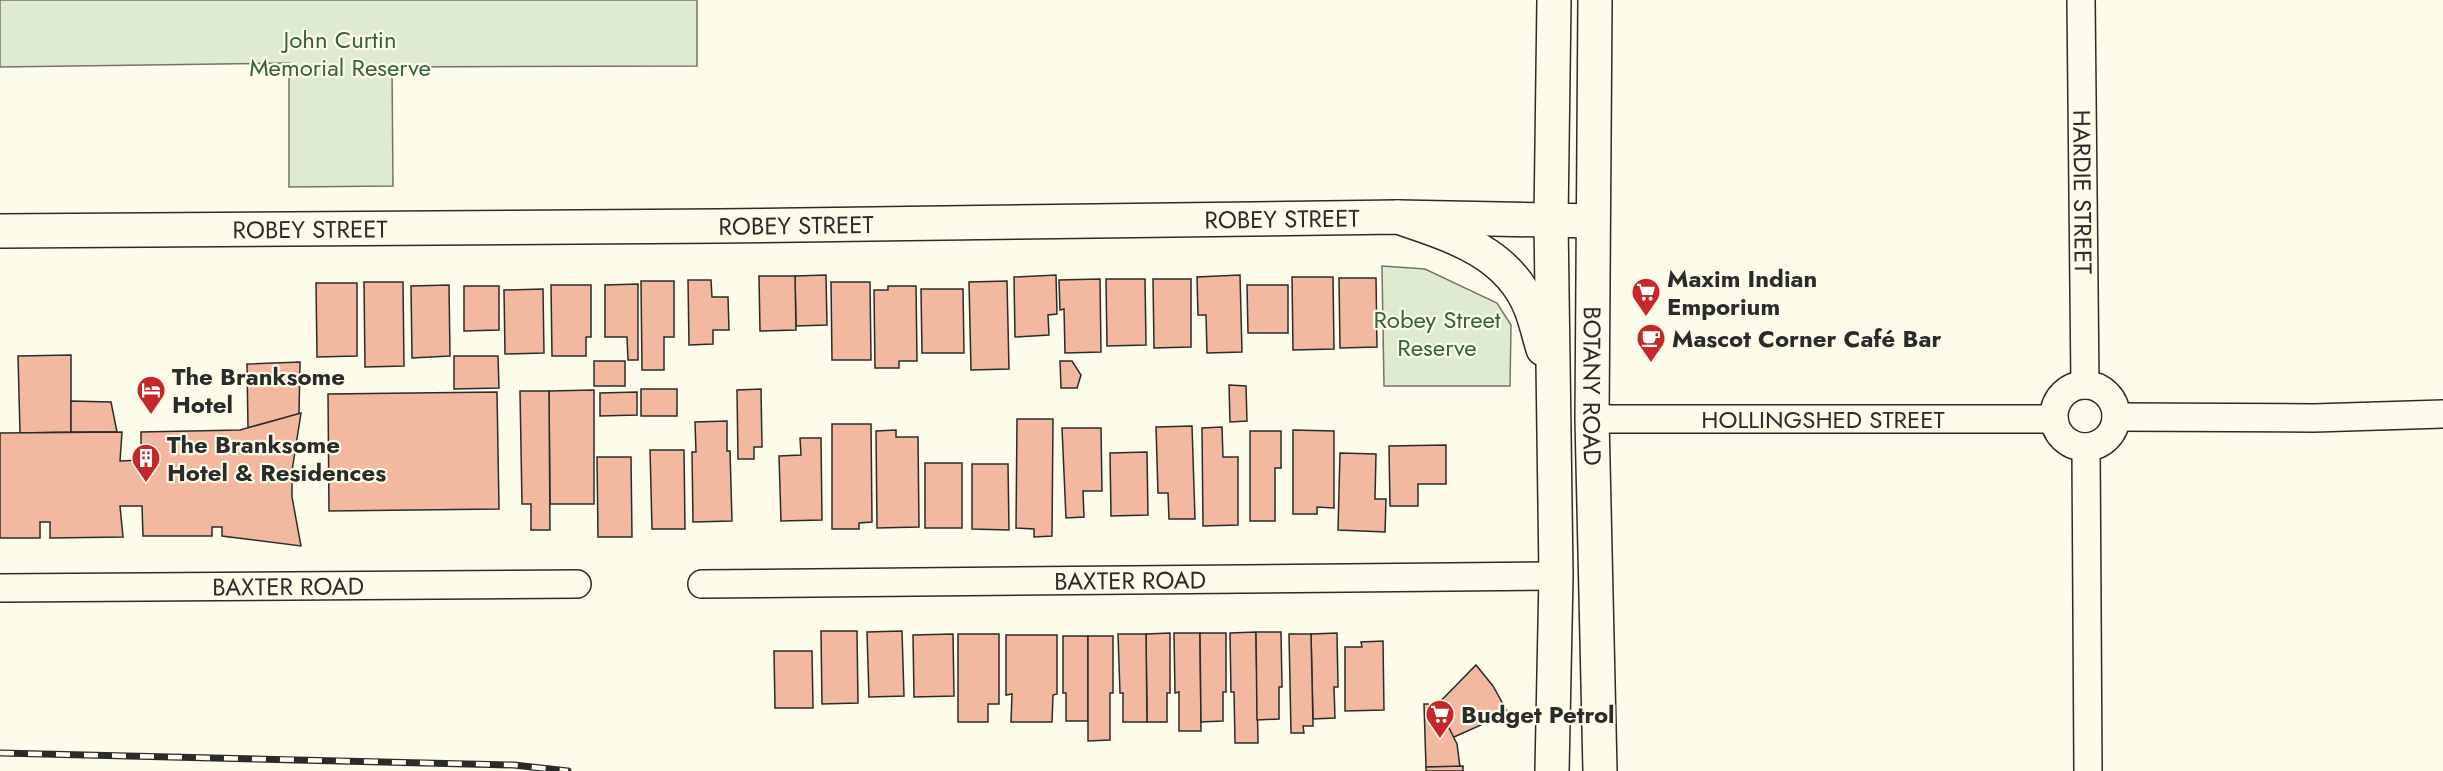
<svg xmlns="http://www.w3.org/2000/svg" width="2443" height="771" font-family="Jost,sans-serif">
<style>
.green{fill:#deebd1;stroke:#74746e;stroke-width:1.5}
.building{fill:#f2b8a0;stroke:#2b2b2b;stroke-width:1.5}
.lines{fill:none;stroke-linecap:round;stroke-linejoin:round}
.street-casing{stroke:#2b2b2b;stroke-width:30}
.secondary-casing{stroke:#2b2b2b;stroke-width:36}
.primary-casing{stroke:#2b2b2b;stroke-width:36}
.street{stroke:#fdfbea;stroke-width:27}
.secondary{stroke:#fdfbea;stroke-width:33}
.primary{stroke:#fdfbea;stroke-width:33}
.rail-casing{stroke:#2b2b2b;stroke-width:7}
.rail{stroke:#fdfbea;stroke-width:4.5;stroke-dasharray:14;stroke-linecap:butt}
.labels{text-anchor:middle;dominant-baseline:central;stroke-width:4.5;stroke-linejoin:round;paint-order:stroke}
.park-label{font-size:24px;fill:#34623c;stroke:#fdfbea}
.street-label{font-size:24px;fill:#2b2b2b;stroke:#fdfbea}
.poi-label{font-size:24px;font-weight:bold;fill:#2b2b2b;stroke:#fdfbea;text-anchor:start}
</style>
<rect width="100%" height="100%" fill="#fdfbea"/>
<g class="green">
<polygon points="0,0 697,0 697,66 392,67 393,186 289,187 289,63 0,67"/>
<polygon points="1382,266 1425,269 1497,303 1511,325 1510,386 1384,386"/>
</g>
<g class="building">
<polygon points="826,275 827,325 796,326 795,276"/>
<polygon points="1056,275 1057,314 1048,315 1049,335 1015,337 1014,277"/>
<polygon points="1240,275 1242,352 1207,353 1206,315 1198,315 1197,277"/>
<polygon points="759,276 795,276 796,330 760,331"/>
<polygon points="1292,277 1333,277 1334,349 1293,350"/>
<polygon points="1339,278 1376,278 1377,347 1340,348"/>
<polygon points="1100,279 1101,352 1065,353 1064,309 1060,310 1059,280"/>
<polygon points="1106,279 1145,279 1146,345 1107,346"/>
<polygon points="1153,279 1191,279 1191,347 1154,348"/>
<polygon points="688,280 711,280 712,297 728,297 729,330 713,330 713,344 689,345"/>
<polygon points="641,281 674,281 674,337 664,337 664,370 642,370"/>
<polygon points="1007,281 1009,369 971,370 969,282"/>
<polygon points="364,282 403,282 404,366 365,367"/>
<polygon points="831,282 870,282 871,360 832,360"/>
<polygon points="316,283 357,283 357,356 317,357"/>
<polygon points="638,284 638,360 628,360 627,337 605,337 605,285"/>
<polygon points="449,285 450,356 412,358 411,286"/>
<polygon points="551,285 591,285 591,337 586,337 586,356 552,356"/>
<polygon points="1247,285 1288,285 1288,333 1248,333"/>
<polygon points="464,286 499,286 499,330 464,331"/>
<polygon points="888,286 916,286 917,361 899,361 899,368 875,368 874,290 888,290"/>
<polygon points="543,289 544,353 505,354 504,290"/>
<polygon points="921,289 963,289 964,353 922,353"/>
<polygon points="71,355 71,432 20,433 18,356"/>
<polygon points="454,356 498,356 499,388 454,389"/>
<rect x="594" y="361" width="31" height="25"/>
<polygon points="1060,361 1072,361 1081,375 1077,388 1061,388"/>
<polygon points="300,362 299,414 248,428 247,364"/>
<polygon points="1229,385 1246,386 1247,421 1230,422"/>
<rect x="641" y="389" width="36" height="27"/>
<polygon points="761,389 762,447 754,447 754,459 738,459 737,390"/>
<polygon points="594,390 594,504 550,504 549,391"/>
<polygon points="520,391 549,391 550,530 531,530 531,504 522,504"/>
<polygon points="497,392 499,509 329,511 328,394"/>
<polygon points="637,392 637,415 600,416 600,393"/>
<polygon points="71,401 111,402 117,432 71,432"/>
<polygon points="301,413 292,471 292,497 301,546 222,536 222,527 212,527 212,536 143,536 142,506 120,506 123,537 50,538 50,522 40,522 40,538 0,538 0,433 122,432 120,461 141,460 141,432 240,430"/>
<polygon points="1017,419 1053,419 1052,536 1034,537 1034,529 1016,528"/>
<polygon points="727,421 727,451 730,451 732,521 693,522 692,452 696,452 695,422"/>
<polygon points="832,424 871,424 872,522 859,523 859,529 832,529"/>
<polygon points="1192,426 1195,519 1169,519 1168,493 1158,493 1156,427"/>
<polygon points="1222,427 1223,457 1238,457 1238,525 1203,526 1202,428"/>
<polygon points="1062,428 1101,428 1102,491 1083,491 1084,517 1066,518"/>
<polygon points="896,430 896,437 918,437 919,527 877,528 876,431"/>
<polygon points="1293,430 1334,431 1334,508 1317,507 1317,514 1293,514"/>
<polygon points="1250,431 1281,431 1281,468 1275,468 1275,521 1250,521"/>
<polygon points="800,438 821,438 822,520 781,521 779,456 801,455"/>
<polygon points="1446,445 1446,484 1418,484 1418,506 1390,506 1389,446"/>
<polygon points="650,450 684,450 685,529 652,529"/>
<polygon points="1147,452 1148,515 1111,516 1110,453"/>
<polygon points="1340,453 1376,454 1375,499 1386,499 1385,532 1338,530"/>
<polygon points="597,457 631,457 632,537 598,537"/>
<rect x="925" y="463" width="37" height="65"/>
<polygon points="972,464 1008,464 1009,530 972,529"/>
<polygon points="821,631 857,631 858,703 822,704"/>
<polygon points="902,631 904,696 869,697 867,632"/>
<polygon points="1256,632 1258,743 1235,743 1234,692 1231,692 1230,633"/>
<polygon points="1256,632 1281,632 1282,687 1279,687 1279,719 1257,720"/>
<polygon points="1170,633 1170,693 1167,693 1167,722 1147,722 1146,634"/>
<polygon points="1174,633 1200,633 1201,731 1179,731 1179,692 1175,693"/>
<polygon points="1200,633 1226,633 1226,692 1223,692 1223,721 1201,722"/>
<polygon points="1337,633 1338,687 1334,687 1335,718 1313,719 1311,634"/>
<polygon points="953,634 954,696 914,697 913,635"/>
<polygon points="958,634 999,634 999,704 988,704 988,722 958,722"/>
<polygon points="1118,634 1146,634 1147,722 1123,722 1123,693 1120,693"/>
<polygon points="1289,634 1311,634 1313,726 1303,726 1304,733 1291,733"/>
<polygon points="1006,635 1057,635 1057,694 1053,695 1052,722 1011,722 1012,694 1006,695"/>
<polygon points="1063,636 1088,636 1088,721 1066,721 1066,693 1063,693"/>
<polygon points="1088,636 1113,636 1113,693 1110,693 1110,740 1088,741"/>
<polygon points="1383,641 1384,710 1345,711 1345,647 1362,647 1361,642"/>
<polygon points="774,651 812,651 813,708 775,708"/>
<polygon points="1476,665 1493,686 1508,713 1445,741 1427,715"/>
<polygon points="1424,704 1428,704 1436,710 1445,720 1457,744 1460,767 1426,767"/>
<polygon points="1463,766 1463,771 1426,771 1426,767"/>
</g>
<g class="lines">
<g class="street-casing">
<g id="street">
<path id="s1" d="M2081 0 2085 385"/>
<circle cx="2085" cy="416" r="31"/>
<polyline points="2116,417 2314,418 2443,414"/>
<path id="s2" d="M1592 419H2054"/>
<polyline points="2086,447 2088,771"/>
<path id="s3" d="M702 584 1556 576"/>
<path id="s4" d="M0 588 577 584"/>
</g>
</g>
<g class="secondary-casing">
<g id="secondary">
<path id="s5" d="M0 231 719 226 1398 217 1593 221"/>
</g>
</g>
<g class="primary-casing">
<g id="primary">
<path id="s6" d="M1595 0 1592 419 1600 771"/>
<path d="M1398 217C1451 235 1509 252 1531 309 1536 322 1539 336 1543 349"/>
<polyline points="1552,771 1556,576 1551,220 1554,0"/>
</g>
</g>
<use href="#street" class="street"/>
<use href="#secondary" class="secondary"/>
<use href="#primary" class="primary"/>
<g class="rail-casing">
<polyline id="rail" points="0,753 514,765 568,771"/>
</g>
<use href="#rail" class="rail"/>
</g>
<defs>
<g id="supermarket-pin" transform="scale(1.5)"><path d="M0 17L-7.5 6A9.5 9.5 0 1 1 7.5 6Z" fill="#c62828" stroke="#fdfbea"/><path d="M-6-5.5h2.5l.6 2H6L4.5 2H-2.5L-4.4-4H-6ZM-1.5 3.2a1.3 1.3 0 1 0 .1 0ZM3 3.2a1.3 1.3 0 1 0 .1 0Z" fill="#fff"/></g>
<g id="cafe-pin" transform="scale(1.5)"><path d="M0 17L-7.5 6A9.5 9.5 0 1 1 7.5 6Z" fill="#c62828" stroke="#fdfbea"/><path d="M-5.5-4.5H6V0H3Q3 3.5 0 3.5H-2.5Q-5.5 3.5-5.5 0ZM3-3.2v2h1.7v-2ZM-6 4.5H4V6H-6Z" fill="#fff"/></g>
<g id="hotel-pin" transform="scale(1.5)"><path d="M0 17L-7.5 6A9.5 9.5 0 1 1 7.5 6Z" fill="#c62828" stroke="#fdfbea"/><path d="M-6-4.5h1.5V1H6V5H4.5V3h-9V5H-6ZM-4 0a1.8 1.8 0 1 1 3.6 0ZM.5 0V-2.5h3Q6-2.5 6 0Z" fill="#fff"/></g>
<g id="building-pin" transform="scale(1.5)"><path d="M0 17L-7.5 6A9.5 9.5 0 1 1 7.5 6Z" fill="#c62828" stroke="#fdfbea"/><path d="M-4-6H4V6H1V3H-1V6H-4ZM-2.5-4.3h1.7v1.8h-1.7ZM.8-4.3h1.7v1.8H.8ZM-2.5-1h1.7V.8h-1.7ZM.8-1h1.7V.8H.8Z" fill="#fff"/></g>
</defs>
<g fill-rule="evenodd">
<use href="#supermarket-pin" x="1646" y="292"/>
<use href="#cafe-pin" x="1651" y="338"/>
<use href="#hotel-pin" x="151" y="390"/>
<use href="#building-pin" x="146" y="458"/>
<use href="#supermarket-pin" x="1440" y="714"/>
</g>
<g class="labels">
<g class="park-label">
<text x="340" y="39">John Curtin<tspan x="340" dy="28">Memorial Reserve</tspan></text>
<text x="1437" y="319">Robey Street<tspan x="1437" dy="28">Reserve</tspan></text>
</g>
<g class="street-label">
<text stroke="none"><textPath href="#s1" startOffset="192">HARDIE STREET</textPath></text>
<text stroke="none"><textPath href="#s5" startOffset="1282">ROBEY STREET</textPath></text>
<text stroke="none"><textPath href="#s5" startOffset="796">ROBEY STREET</textPath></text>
<text stroke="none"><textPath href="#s5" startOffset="310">ROBEY STREET</textPath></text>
<text stroke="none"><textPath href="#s6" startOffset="386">BOTANY ROAD</textPath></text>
<text stroke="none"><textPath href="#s2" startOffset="231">HOLLINGSHED STREET</textPath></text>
<text stroke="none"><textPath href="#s3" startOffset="428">BAXTER ROAD</textPath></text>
<text stroke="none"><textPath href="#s4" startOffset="288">BAXTER ROAD</textPath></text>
</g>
<g class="poi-label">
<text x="1667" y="278">Maxim Indian<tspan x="1667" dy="28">Emporium</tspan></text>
<text x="1672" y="338">Mascot Corner Café Bar</text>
<text x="172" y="376">The Branksome<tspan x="172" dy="28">Hotel</tspan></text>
<text x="167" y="444">The Branksome<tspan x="167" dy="28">Hotel &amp; Residences</tspan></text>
<text x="1461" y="714">Budget Petrol</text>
</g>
</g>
</svg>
